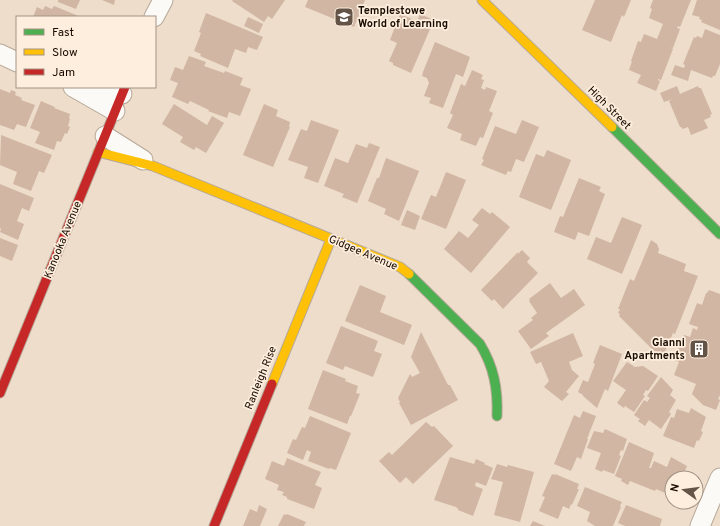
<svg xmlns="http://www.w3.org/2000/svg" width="720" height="526" font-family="Overpass,sans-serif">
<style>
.building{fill:#d0b6a3}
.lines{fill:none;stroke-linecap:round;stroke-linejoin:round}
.street-casing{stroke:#b6a898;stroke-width:21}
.fast-casing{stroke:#b6a898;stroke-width:11}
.slow-casing{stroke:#b6a898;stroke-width:11}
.jam-casing{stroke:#b6a898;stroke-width:11}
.street{stroke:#fcfaf7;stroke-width:19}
.fast{stroke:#4caf50;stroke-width:9}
.slow{stroke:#ffc107;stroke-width:9}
.jam{stroke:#c62828;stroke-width:9}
.labels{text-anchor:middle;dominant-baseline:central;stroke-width:3.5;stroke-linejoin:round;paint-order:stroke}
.poi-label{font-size:11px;font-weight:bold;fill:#180b00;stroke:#feeedd;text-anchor:start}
.street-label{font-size:11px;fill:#180b00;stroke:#feeedd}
</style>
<rect width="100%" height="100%" fill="#eeddcb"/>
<g class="building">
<polygon points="58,0 80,0 76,9 58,2"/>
<polygon points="102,0 115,0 114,5"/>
<polygon points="233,0 285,0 272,19 268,16 264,22 232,1"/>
<polygon points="308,0 365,0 354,27 305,7"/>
<polygon points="595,0 631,0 624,17 622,15 611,42 582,30"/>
<polygon points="653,0 691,0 680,27 678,26 677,28 680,29 673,48 671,47 673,49 661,80 658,79 658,80 660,81 656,91 637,83 641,75 629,70 632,61 631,61 638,41 641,42 644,34 657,39 663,24 649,18 652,9 650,8"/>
<polygon points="697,0 720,0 720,30 701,22 702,20 699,19 700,17 692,15"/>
<polygon points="45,6 52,9 54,6 81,17 33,17 37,7 43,10"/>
<polygon points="206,13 263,37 257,50 248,47 246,53 235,49 228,68 200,56 201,54 194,51 201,33 199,32"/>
<polygon points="400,14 417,21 420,14 434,20 411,73 393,65 393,63 389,61 397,43 390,40"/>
<polygon points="248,17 263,24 259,33 244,26"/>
<polygon points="705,29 720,35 720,64 715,76 713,76 712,78 691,70 688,81 671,75 675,65 684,68 685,65 683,64 694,37 696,38 697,36 702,38"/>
<polygon points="435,42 470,57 463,77 456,74 443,108 429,103 431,98 424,96 429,83 427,78 422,76 423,72"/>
<polygon points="189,56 206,62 204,66 224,73 225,71 243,78 240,85 251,89 240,116 229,112 227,118 208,111 209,110 190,101 188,104 172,97 178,83 170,80 175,67 183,70"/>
<polygon points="472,70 483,75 481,79 484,80 481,88 485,90 486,87 497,91 489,111 493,113 483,138 480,137 476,146 460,140 462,134 447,128 453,115 450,113 461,84 465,86"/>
<polygon points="677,86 680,94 698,86 699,88 701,88 712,114 710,115 711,117 704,120 708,128 691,135 688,127 683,129 681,127 680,127 669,101 673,99 664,102 660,93"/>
<polygon points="0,89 10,93 11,90 16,92 15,95 22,98 21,100 35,105 26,127 17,124 14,130 0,125"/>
<polygon points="41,101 55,107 54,108 70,114 69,118 70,119 68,126 70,127 67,134 65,133 61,142 57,141 54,150 35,143 40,132 30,128"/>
<polygon points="174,104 207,125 212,116 224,123 206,153 196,147 194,150 180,142 183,137 162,124"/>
<polygon points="264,104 278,110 276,116 290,122 289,127 290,127 273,167 243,155"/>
<polygon points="311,120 339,130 318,183 304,178 308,167 288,160 301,129 307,131"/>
<polygon points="522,120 539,127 524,162 516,159 511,172 508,171 506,175 481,165 484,160 482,159 495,126 516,134"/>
<polygon points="1,135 52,155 44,173 39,171 31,191 13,184 17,172 0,165"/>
<polygon points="369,143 380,147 357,203 342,197 344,194 324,186 335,158 348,163 356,144 367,148"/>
<polygon points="547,150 571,160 551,210 519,197 536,154 544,157"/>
<polygon points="386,158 419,171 399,221 384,214 386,209 368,201 377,178 379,178"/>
<polygon points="446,172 466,180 446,229 421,219 431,195 436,197"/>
<polygon points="579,178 601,187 599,191 605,194 589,236 578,232 575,240 554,232 560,216 563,217"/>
<polygon points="0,184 34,198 29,211 22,208 17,221 24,224 18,240 0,232 1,229 0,228"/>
<polygon points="482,208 490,214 492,212 510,227 471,273 444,249 459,231 468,238 479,225 472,220"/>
<polygon points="407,210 420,216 415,230 401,225"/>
<polygon points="622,217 642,225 622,274 587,259 596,237 611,243"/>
<polygon points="0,238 18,245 12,261 0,256"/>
<polygon points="651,240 657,244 659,249 658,253 686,264 684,271 698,276 675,334 673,333 662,359 619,316 620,314 618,313 620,309 618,309 630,279 634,281"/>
<polygon points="522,250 530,258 527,262 538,273 503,309 494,299 492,301 481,290 518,252 518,254"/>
<polygon points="550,283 561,298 574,289 585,305 546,333 549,336 531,349 518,331 533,320 531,318 537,313 529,301 530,300 529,299"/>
<polygon points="360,285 386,296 380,312 412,325 404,345 345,321"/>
<polygon points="709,290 720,294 720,395 718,399 720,400 716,410 703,405 692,394 696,384 674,375 679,362 674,360 684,335 690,337 693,328 697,330 698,327 689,324 697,303 702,305 706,293 707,293"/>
<polygon points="341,326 378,341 374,351 382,354 373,377 345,366 343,370 326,363"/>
<polygon points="421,332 448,385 450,385 458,400 411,425 399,403 400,402 398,398 410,374 412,377 420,373 411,357"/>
<polygon points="573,333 583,356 569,362 572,370 579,376 566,392 569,394 562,401 544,387 549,381 541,362 536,364 530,352"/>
<polygon points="600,345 622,354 608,391 605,389 597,408 583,396 583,395 578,392 583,380 588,382 595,364 593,363"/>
<polygon points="627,362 635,367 643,366 658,376 648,391 646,390 643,395 645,396 634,412 625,406 624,408 617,403 626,390 613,381"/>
<polygon points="323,370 346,379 345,381 358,386 356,393 360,394 351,416 350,416 347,424 308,409"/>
<polygon points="661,377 673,390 670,395 676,400 669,412 671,414 661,429 649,420 645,426 638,421 640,419 634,415 644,400 647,402 650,398 647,396"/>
<polygon points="691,408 706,417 701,431 703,432 699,441 697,440 694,448 663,436 671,417 674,418 677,409 689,413"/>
<polygon points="583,411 596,416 587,439 588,439 581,459 577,457 571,471 554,464 574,415 580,418"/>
<polygon points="310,416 351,433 336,470 330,468 329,469 308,461 311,452 307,450 303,460 287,453 293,439 296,440 302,427 305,428"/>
<polygon points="426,422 432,427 434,426 453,446 413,484 406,477 400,483 379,461 389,452 392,455"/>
<polygon points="605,429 627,439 623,451 621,450 619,455 621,456 614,474 603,470 602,472 595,469 601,453 587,448 594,431 603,433"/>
<polygon points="629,442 654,453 649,468 651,468 654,461 667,467 671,457 687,466 682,478 672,478 672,496 656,489 655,491 630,481 628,485 621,481 622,479 615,476"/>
<polygon points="450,457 474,464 476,459 485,463 484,464 493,468 486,486 476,482 475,486 483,489 473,516 458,510 458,509 456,507 434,500"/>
<polygon points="287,458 321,472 315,485 322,488 314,509 287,499 287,497 282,495 284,492 277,490 279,485 265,479 272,461 284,466"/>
<polygon points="497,464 507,467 508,465 534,472 520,522 494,515 503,482 491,479"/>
<polygon points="552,474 555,475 555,474 579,484 577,489 579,489 572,505 571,504 569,509 563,506 558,519 539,511 545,497 542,496"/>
<polygon points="585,487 622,502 620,506 621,507 613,526 595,526 587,521 590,512 577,506"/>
<polygon points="259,505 267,509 260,526 243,526 250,509 257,512"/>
<polygon points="626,505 662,519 660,526 625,526 618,523"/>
<polygon points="284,514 286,515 287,514 306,522 304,526 278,526"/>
<polygon points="533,521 545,526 530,526"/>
</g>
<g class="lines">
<g class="street-casing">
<g id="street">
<polyline points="154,17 163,0"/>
<polyline points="0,54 17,62"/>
<polyline points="73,87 115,111"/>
<polyline points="91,87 122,94"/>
<polyline points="105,136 143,160"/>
<polyline points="700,526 720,478"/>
</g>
</g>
<g class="fast-casing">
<g id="fast">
<polyline points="612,127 720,234"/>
<path d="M409 274 480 344C494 367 498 389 497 416"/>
</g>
</g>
<g class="slow-casing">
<g id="slow">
<polyline points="482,0 612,127"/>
<polyline points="98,152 153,166 400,267 409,274"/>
<polyline points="272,384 331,239"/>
</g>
</g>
<g class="jam-casing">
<g id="jam">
<polyline points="0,393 125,87"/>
<polyline points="214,526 272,384"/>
</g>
</g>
<use href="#street" class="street"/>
<use href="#fast" class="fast"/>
<use href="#slow" class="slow"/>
<use href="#jam" class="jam"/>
</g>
<defs>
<g id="school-square" transform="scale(1)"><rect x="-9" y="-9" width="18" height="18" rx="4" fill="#635447" stroke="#feeedd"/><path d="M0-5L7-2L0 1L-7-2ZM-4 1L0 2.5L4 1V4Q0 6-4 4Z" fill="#fff"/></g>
<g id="building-square" transform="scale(1)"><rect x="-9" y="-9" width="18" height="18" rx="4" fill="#635447" stroke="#feeedd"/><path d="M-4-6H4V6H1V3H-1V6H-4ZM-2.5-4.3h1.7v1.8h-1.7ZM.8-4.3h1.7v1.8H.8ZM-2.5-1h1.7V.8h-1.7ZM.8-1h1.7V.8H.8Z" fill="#fff"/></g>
</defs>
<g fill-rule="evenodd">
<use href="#school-square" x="344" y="17"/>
<use href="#building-square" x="699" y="349"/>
</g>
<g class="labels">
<g class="poi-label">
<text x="358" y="11">Templestowe<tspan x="358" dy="13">World of Learning</tspan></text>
<text x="685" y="343" text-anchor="end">Gianni<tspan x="685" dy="13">Apartments</tspan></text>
</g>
<g class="street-label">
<text transform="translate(609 108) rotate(45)">High Street</text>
<text transform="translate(63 240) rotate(-68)">Kanooka Avenue</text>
<text transform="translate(363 253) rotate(23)">Gidgee Avenue</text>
<text transform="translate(261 378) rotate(-68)">Ranleigh Rise</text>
</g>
</g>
<rect x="16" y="16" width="140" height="72" fill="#feeedd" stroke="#a29385"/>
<rect x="24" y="29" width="20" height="6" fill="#4caf50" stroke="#a29385"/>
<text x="52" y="36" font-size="12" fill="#180b00">Fast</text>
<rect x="24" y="49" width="20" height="6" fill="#ffc107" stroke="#a29385"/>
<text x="52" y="56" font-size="12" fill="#180b00">Slow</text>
<rect x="24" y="69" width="20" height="6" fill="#c62828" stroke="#a29385"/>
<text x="52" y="76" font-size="12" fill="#180b00">Jam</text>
<g transform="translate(684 490) rotate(284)"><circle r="19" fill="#feeedd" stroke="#a29385"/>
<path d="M0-3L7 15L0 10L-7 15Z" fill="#635447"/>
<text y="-6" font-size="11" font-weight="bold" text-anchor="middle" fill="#180b00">N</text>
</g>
</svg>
